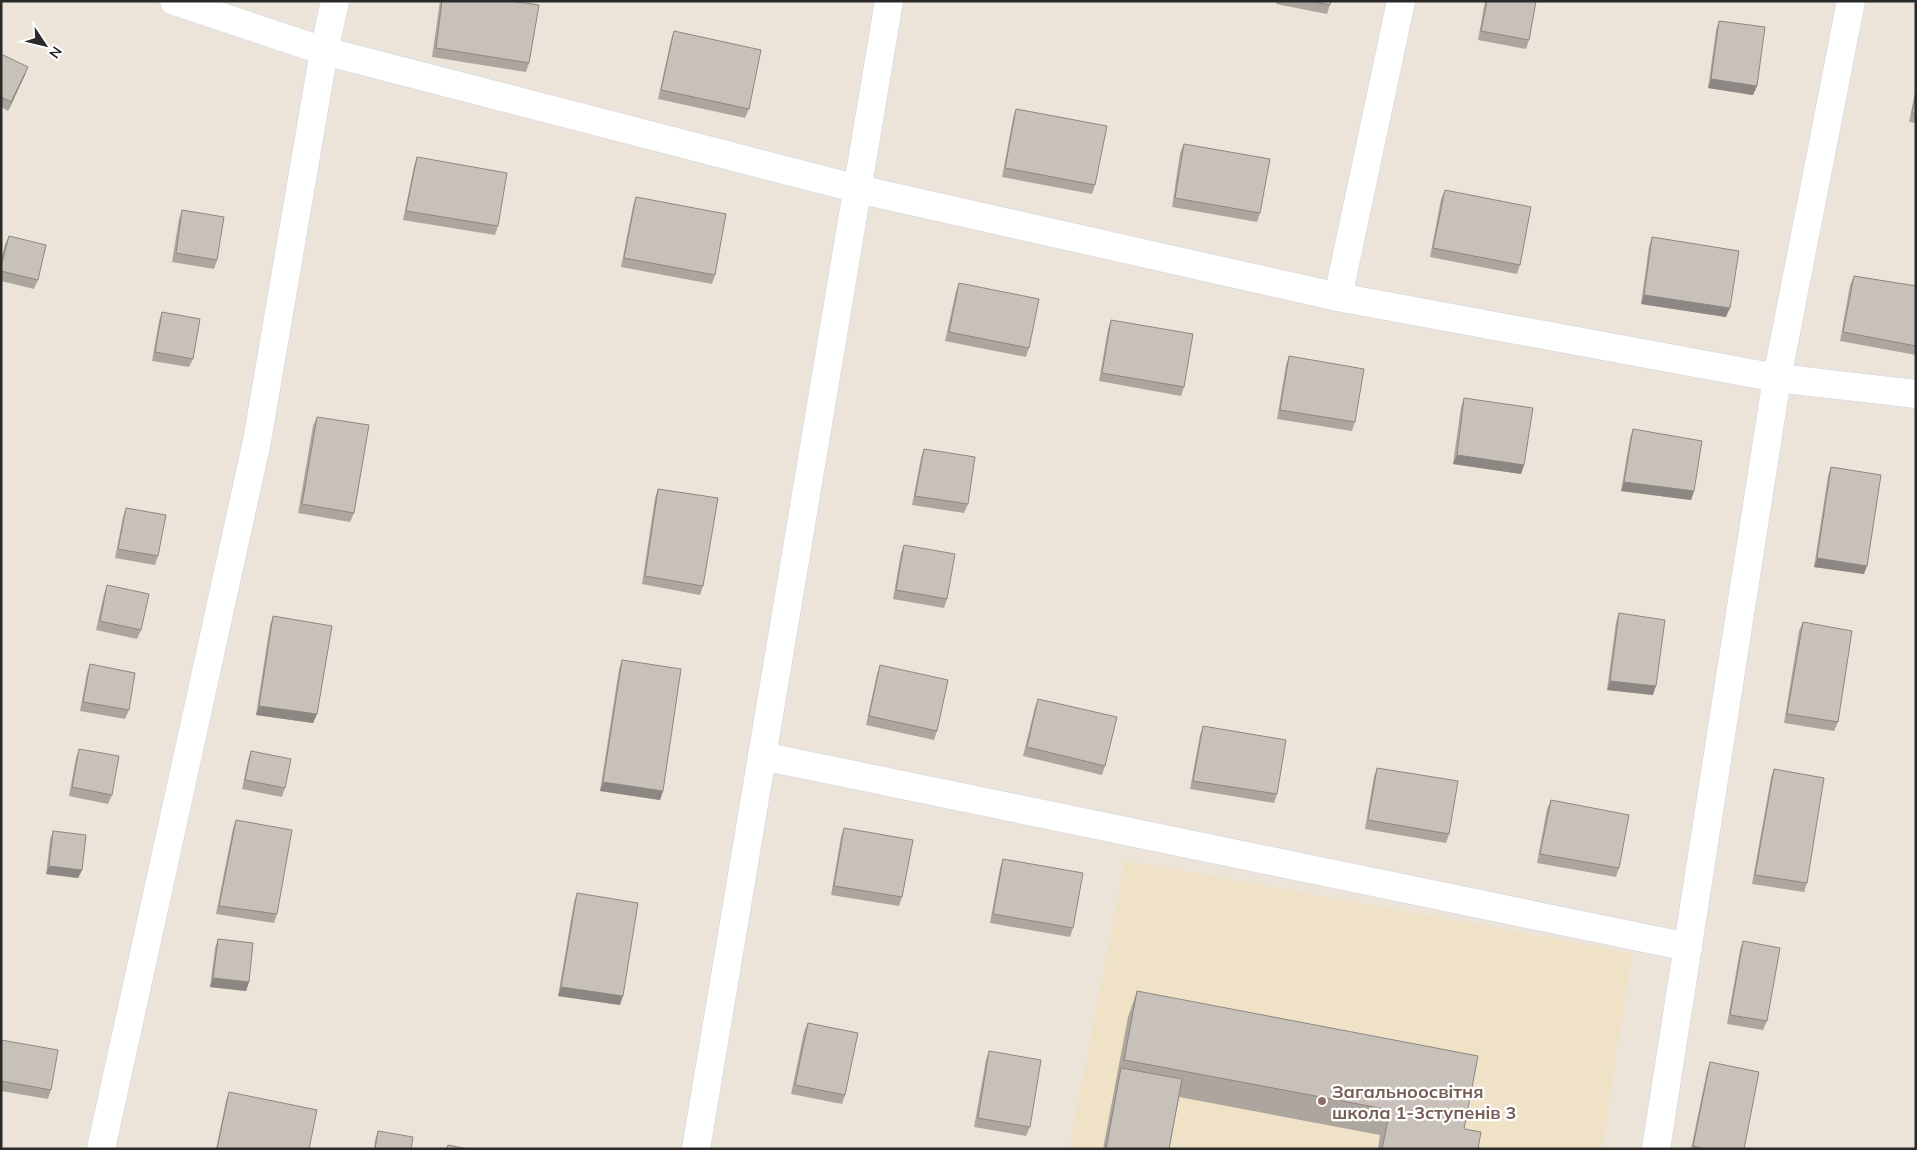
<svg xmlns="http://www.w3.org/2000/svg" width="1917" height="1150" font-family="Mulish,sans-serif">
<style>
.education{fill:#f0e2c7}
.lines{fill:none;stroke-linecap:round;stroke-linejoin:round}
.street-casing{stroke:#ced3e4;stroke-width:29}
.street{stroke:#fff;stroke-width:28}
.wall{fill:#aca69f}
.shaded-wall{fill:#8c8782}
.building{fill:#c8c1b9;stroke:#8c8782}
.education-dot{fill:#8d6e63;stroke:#fff;stroke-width:2}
.labels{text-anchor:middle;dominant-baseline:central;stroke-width:4.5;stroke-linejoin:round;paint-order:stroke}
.education-label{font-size:18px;font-weight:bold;fill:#785e54;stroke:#fff;text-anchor:start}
</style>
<rect width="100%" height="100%" fill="#ede4d9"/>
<polygon class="education" points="1125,860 1632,953 1602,1149 1069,1149"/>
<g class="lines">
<g class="street-casing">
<g id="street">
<polyline points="174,1 324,51 858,189 1338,297 1777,378 1916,394"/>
<polyline points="1338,297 1401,1"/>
<polyline points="762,756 1688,947"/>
<polyline points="101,1149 257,441 324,51 335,1"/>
<polyline points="696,1149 889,1"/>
<polyline points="1656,1149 1777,378 1851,1"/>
</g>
</g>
<use href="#street" class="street"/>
</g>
<g class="wall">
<polygon points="440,1 511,1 529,63 526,72 432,57"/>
<polygon points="1277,1 1331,1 1327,14 1276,4"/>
<polygon points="1485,1 1536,1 1529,40 1526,49 1478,40"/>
<polygon points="1719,21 1757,86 1753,95 1708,88 1716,30"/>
<polygon points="674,31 749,109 745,118 658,99 671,40"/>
<polygon points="1,54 25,75 8,111 1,107"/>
<polygon points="1916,87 1916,123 1909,122"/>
<polygon points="1016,109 1095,185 1092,194 1002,177 1013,118"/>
<polygon points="1184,144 1260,213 1257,222 1172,207 1180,153"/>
<polygon points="417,157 498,226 495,235 403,220 414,166"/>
<polygon points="1445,190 1520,265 1517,274 1430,257 1441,199"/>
<polygon points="636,197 715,275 712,284 621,267 633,206"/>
<polygon points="182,210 217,260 214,269 172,262 179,219"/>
<polygon points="9,236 38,280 34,289 1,281 1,261 5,244"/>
<polygon points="1652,237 1726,317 1641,304 1649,246"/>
<polygon points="1854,276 1916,286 1916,355 1840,341 1850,285"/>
<polygon points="959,283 1029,348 1026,357 945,341 956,291"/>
<polygon points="162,312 193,359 189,367 152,361 159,321"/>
<polygon points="1111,320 1184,387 1181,396 1099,381 1108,329"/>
<polygon points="1289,356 1355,422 1352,431 1277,419 1286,365"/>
<polygon points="1464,398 1524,465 1521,474 1453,464 1461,407"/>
<polygon points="317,417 354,513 350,522 298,513 313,426"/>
<polygon points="1633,429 1694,491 1691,500 1621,491 1630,438"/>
<polygon points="924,449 968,504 964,513 912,505 921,458"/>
<polygon points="1831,467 1864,574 1814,567 1828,476"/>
<polygon points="658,489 703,586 700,595 642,584 655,498"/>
<polygon points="126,508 158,556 155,565 115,558 123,517"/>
<polygon points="904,545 947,599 944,608 893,599 901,553"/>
<polygon points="107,585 141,630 137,639 96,630 104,594"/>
<polygon points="1619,613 1653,695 1607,690 1616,622"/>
<polygon points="273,616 317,714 313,723 256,715 270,625"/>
<polygon points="1803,622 1838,722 1834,731 1784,723 1799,631"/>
<polygon points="622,660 663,791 660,800 600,791 619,669"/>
<polygon points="90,664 129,710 125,719 80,711 87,673"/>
<polygon points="880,665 937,731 934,740 866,725 877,674"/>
<polygon points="1038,699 1105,766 1102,775 1023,756 1035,707"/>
<polygon points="1203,726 1277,794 1274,803 1190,789 1200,735"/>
<polygon points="79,749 112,795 108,804 69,796 76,758"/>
<polygon points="251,751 285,788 282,797 242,789 248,760"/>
<polygon points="1377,768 1449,834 1446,843 1365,829 1374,776"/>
<polygon points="1774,769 1807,883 1804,892 1752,884 1771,778"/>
<polygon points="1551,800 1619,868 1616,877 1537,863 1547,809"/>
<polygon points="236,820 277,914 274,923 216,914 233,828"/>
<polygon points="844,828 902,897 899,906 831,895 841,837"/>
<polygon points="53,831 82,870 78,878 46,874 50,840"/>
<polygon points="1003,859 1073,928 1070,937 990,923 1000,868"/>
<polygon points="577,893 620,1005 558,996 574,902"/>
<polygon points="218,939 249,982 246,991 210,987 215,948"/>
<polygon points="1743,941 1767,1021 1763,1030 1727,1024 1740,950"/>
<polygon points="1137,991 1464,1129 1478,1149 1378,1149 1380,1135 1179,1097 1169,1149 1103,1149 1128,1017"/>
<polygon points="808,1023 845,1095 842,1104 791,1094 804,1032"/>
<polygon points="1,1040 51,1090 48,1099 1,1091"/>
<polygon points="989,1051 1030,1127 1026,1136 974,1127 986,1060"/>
<polygon points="1710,1062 1744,1149 1691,1149 1707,1071"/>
<polygon points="229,1092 309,1149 216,1149 226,1101"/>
<polygon points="378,1131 411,1149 374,1149 375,1140"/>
</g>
<g class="shaded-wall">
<polygon points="28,67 25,75 8,111 11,102"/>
<polygon points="1711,79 1757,86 1753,95 1708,88"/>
<polygon points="1644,295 1730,308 1726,317 1641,304"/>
<polygon points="1457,455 1524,465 1521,474 1453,464"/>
<polygon points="1624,482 1694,491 1691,500 1621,491"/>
<polygon points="1817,558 1867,566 1864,574 1814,567"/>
<polygon points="1610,681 1656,686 1653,695 1607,690"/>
<polygon points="259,706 317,714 313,723 256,715"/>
<polygon points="603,782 663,791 660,800 600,791"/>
<polygon points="49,866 82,870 78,878 46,874"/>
<polygon points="213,978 249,982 246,991 210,987"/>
<polygon points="561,987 623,996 620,1005 558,996"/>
</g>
<g class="building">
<polygon points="442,1 511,1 539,5 529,63 436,48"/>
<polygon points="1311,1 1331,1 1330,5"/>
<polygon points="1487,1 1536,1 1529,40 1481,31"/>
<polygon points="1719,21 1765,27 1757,86 1711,79"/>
<polygon points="674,31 761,50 749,109 661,90"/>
<polygon points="1,54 28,67 11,102 1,97"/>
<polygon points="1916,95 1916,114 1912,113"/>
<polygon points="1016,109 1107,126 1095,185 1005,168"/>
<polygon points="1184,144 1270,159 1260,213 1175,198"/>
<polygon points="417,157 507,173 498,226 406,211"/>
<polygon points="1445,190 1531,207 1520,265 1433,248"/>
<polygon points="636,197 726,214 715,275 624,258"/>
<polygon points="182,210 224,217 217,260 176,253"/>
<polygon points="9,236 46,245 38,280 1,271 1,266"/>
<polygon points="1652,237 1739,251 1730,308 1644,295"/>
<polygon points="1854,276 1916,286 1916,346 1843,332"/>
<polygon points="959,283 1039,299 1029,348 949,332"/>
<polygon points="162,312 200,319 193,359 155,352"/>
<polygon points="1111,320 1193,334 1184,387 1102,373"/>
<polygon points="1289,356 1364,369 1355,422 1280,410"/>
<polygon points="1464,398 1533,408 1524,465 1457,455"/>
<polygon points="317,417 369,425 354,513 302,504"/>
<polygon points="1633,429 1702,441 1694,491 1624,482"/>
<polygon points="924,449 975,457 968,504 915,496"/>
<polygon points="1831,467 1881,475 1867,566 1817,558"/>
<polygon points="658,489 718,498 703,586 645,576"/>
<polygon points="126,508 166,515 158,556 118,549"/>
<polygon points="904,545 955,554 947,599 896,590"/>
<polygon points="107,585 149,594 141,630 100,621"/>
<polygon points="1619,613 1665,620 1656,686 1610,681"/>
<polygon points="273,616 332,626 317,714 259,706"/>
<polygon points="1803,622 1852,631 1838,722 1787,714"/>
<polygon points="622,660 681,669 663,791 603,782"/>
<polygon points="90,664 135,673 129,710 83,702"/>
<polygon points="880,665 948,680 937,731 869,716"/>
<polygon points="1038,699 1117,717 1105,766 1027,747"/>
<polygon points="1203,726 1286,740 1277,794 1193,781"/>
<polygon points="79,749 119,756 112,795 72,787"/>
<polygon points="251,751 291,759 285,788 245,780"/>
<polygon points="1377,768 1458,781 1449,834 1368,820"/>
<polygon points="1774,769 1824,778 1807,883 1755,875"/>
<polygon points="1551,800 1629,815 1619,868 1540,854"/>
<polygon points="236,820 292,830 277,914 219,906"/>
<polygon points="844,828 913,840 902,897 834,886"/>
<polygon points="53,831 86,835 82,870 49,866"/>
<polygon points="1003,859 1083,873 1073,928 993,914"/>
<polygon points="577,893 638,903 623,996 561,987"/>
<polygon points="218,939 253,943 249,982 213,978"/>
<polygon points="1743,941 1780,948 1767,1021 1730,1015"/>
<polygon points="1137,991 1478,1056 1464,1129 1481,1132 1478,1149 1382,1149 1390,1110 1124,1060"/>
<polygon points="808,1023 858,1033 845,1095 795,1085"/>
<polygon points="1,1040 58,1050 51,1090 1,1081"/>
<polygon points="989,1051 1041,1060 1030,1127 978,1118"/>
<polygon points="1710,1062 1759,1072 1744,1149 1705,1149 1693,1146"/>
<polygon points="1121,1068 1182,1079 1169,1149 1106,1149"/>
<polygon points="229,1092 317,1110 309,1149 217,1149"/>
<polygon points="378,1131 413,1137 411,1149 375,1149"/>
<polygon points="448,1145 468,1149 447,1149"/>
</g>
<circle class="education-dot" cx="1322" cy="1101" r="5"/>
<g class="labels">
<g class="education-label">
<text x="1332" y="1091">Загальноосвiтня<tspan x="1332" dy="21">школа 1-3ступенiв 3</tspan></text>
</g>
</g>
<rect width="1917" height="1150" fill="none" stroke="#292929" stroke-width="5"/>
<g transform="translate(45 45) rotate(125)" stroke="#ffffff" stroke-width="4" paint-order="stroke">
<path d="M0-4L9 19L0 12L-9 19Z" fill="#292929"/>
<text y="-8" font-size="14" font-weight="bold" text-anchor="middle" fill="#292929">N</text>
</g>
</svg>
